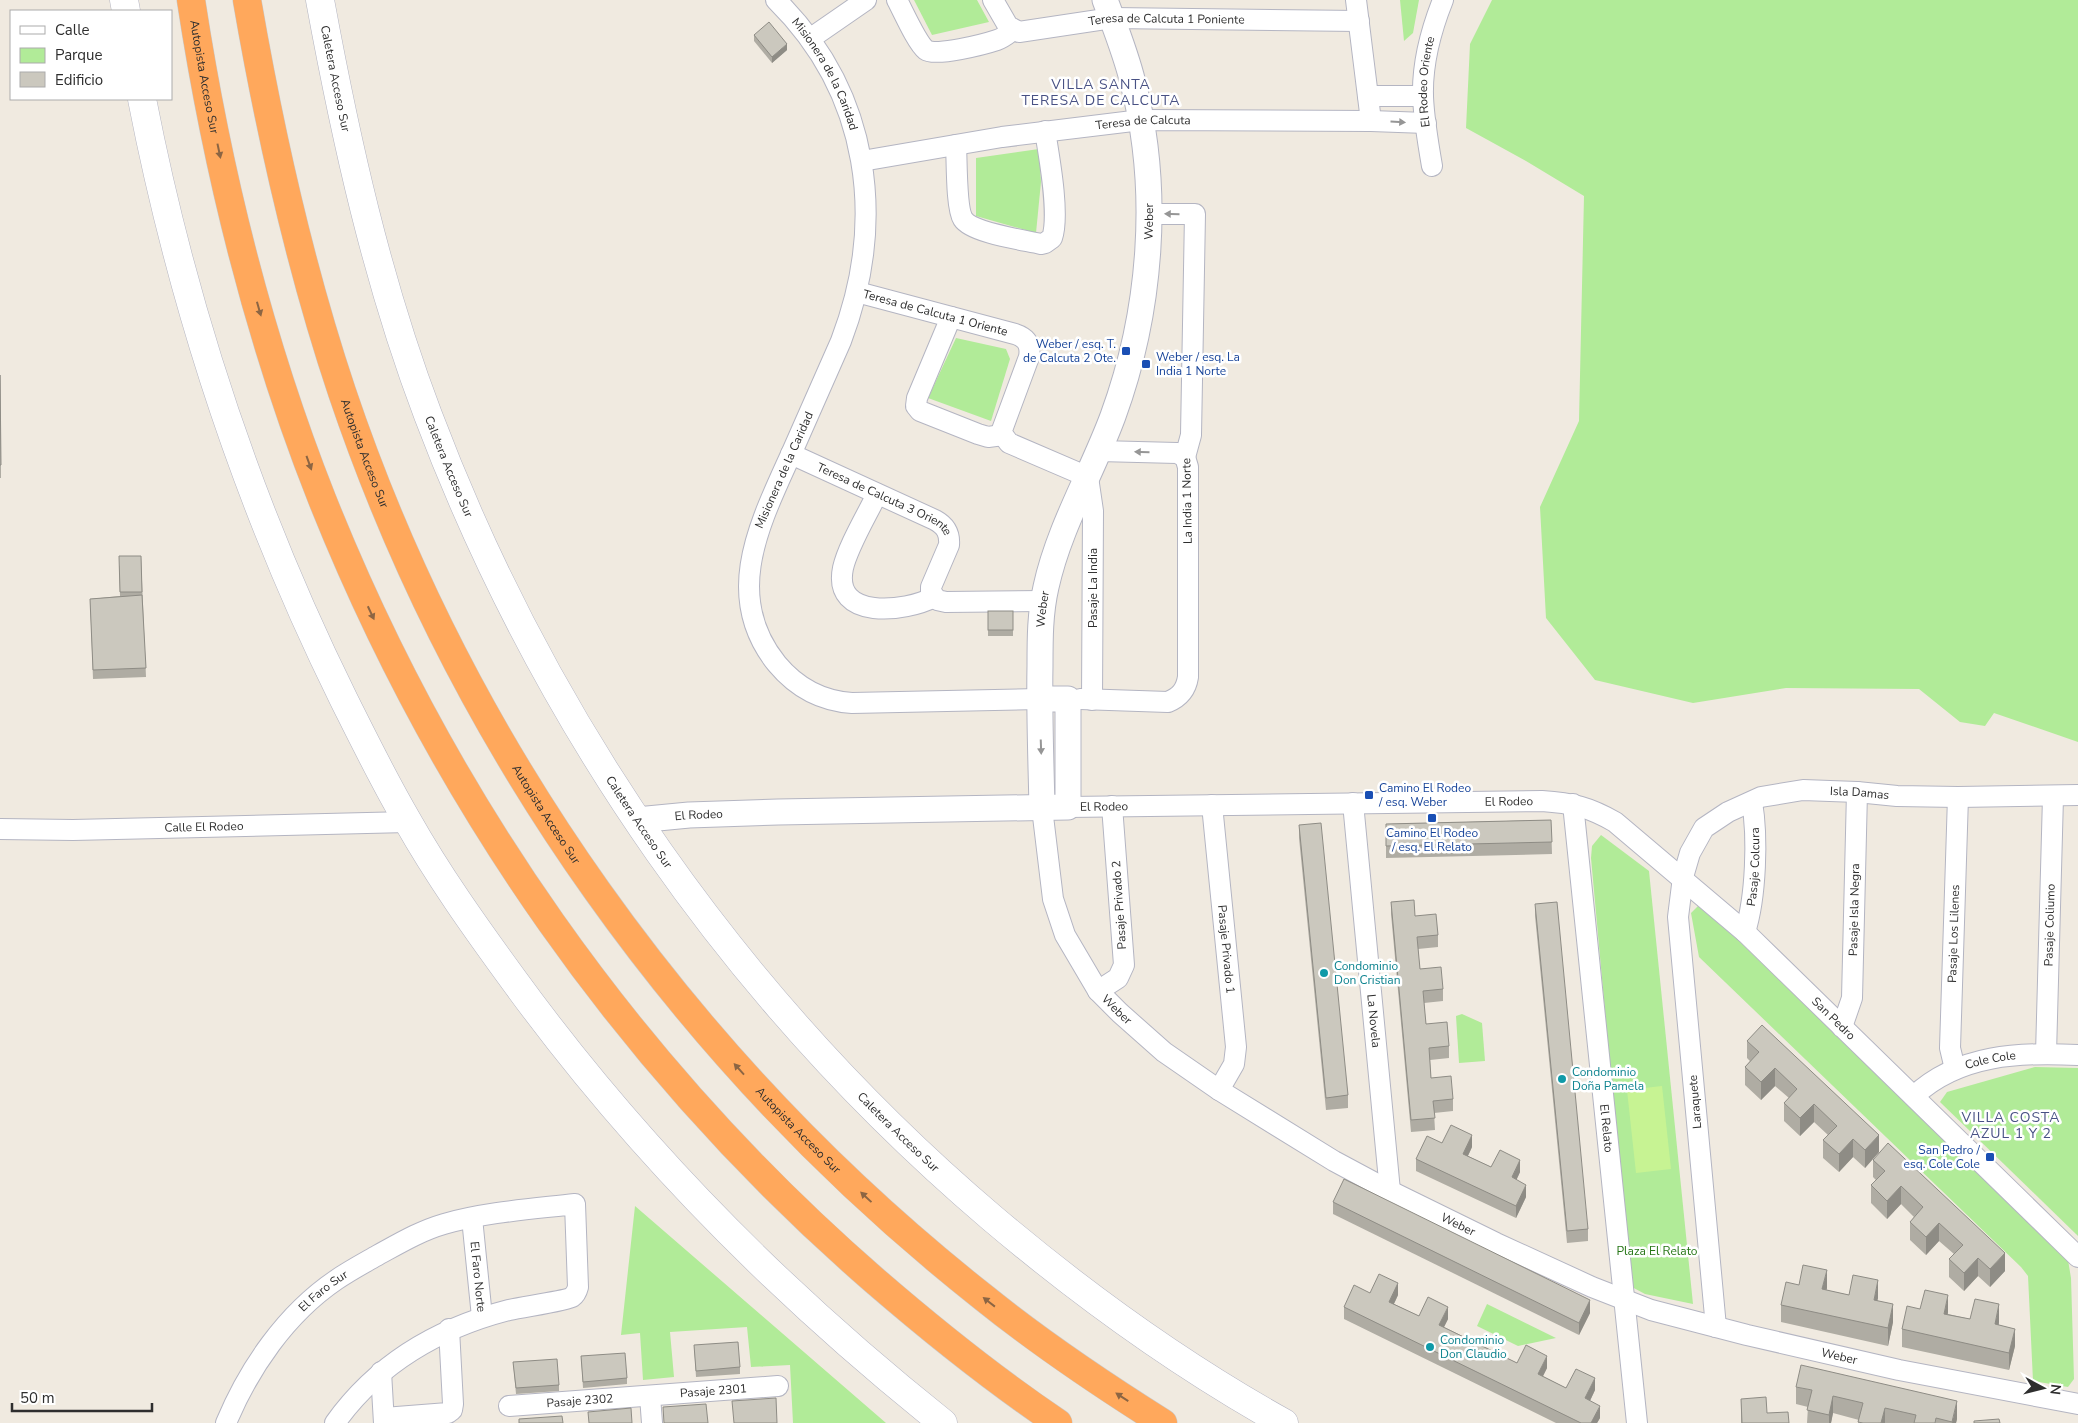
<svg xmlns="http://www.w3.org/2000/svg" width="2078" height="1423" font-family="'Nunito Sans',sans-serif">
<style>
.green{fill:#b1eb98}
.pitch{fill:#c7f393}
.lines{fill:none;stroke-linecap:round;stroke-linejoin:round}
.minor-casing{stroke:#b4b5c2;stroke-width:22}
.tertiary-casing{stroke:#b4b5c2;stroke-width:27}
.secondary-casing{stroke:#b4b5c2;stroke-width:29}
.motorway-casing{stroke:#c9c9c9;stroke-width:29}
.minor{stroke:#fff;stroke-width:20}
.tertiary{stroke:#fff;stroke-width:25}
.secondary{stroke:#fff;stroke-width:28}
.motorway{stroke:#ffa85c;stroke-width:28}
.wall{fill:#afaca3}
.shaded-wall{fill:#8e8c85}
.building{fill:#cbc8be;stroke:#8e8c85}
.oneway{fill:#969696}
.oneway2{fill:#8c6543}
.transit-dot{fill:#1a4fb4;stroke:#fff;stroke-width:2}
.culture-dot{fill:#0f9aa8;stroke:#fff;stroke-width:2}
.labels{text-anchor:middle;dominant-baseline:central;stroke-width:5;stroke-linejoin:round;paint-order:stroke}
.street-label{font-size:12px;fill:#2e2e2e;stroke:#fff}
.transit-label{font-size:12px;fill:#164399;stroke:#fff;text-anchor:end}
.culture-label{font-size:12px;fill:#0d838f;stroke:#fff;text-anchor:start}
.park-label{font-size:12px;fill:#247514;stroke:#fff}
.neighbourhood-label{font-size:14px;letter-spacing:1px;fill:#485184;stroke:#fff}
</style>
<rect width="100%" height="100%" fill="#f0eae0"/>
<g class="green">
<polygon points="914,0 977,0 989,22 932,35"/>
<polygon points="1400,0 1419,0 1413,33 1404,41"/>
<polygon points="1492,0 2078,0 2078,742 1994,713 1985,726 1960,722 1919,689 1786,688 1693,703 1595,680 1546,618 1540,507 1579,421 1584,196 1526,161 1466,128 1470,44"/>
<polygon points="1039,149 1041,182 1036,233 976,216 976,158"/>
<polygon points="956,338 1006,349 1010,359 991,421 928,398"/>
<polygon points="1601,835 1649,871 1693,1304 1645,1294 1630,1286 1591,858 1592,846"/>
<polygon points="1698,906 1738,940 2068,1260 2071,1278 2074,1379 2068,1387 2033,1381 2028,1276 2021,1267 1699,957 1691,913"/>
<polygon points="1462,1014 1482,1023 1485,1061 1459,1063 1456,1016"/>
<polygon points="2035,1067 2078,1068 2078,1236 1940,1102 1947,1092"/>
<polygon points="635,1206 886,1423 793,1423 790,1365 751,1367 747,1327 670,1332 674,1377 643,1380 640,1333 621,1335"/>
<polygon points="1487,1304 1556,1338 1518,1346 1477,1326"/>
</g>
<polygon class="pitch" points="1662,1086 1671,1169 1636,1173 1627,1090"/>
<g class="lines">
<g class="minor-casing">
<g id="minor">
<path id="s1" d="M776 0C870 93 887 220 841 341 825 378 808 415 792 452 761 521 721 595 777 664 797 688 821 701 852 703L1039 699"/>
<path d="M897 0C903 11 917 43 926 50 935 57 985 44 997 40 1003 38 1008 34 1013 30"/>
<path id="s2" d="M993 0 1008 26 1019 32 1112 18 1359 21"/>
<polyline points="1356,0 1371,121"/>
<polyline points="811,38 866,0"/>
<polyline points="1368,96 1423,96"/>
<path d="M956 145C957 161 956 208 963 219 972 233 1024 240 1041 244L1045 243 1052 238C1060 215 1049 156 1045 131"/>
<path id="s3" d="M862 161 1002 137 1141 120 1371 121 1426 123"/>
<path id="s4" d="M1432 166C1428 143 1424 120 1423 97 1422 64 1431 30 1443 0"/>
<polyline points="1148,214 1195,214 1191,435 1185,457"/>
<path id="s5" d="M857 292 1015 334C1027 338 1031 345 1029 357L1002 430 1003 435 1009 443 1088 477 1093 511 1092 700"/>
<polyline points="951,317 917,398 916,406 920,411 978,434 988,437 1003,435"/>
<polyline points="1099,451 1177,453 1185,457"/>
<path id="s6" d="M791 454 935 520C946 526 950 533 949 545L931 587V592L937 600 946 602 1043 601"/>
<path d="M877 494C867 515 848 546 843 568 832 621 906 612 934 597"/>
<path d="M1080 699 1168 702C1180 697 1186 690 1188 677V467L1185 457"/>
<path id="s7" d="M1353 803 1390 1191"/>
<path id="s8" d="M1573 804 1637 1423"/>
<path id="s9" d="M1212 805 1236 1047 1234 1064 1219 1090"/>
<path id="s10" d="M1068 807 1542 801C1572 803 1589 807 1615 822L1745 932 2078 1257"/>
<path id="s11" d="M1042 808 1053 899 1065 935 1098 991 1120 1013 1164 1052 1219 1090 1334 1161 1390 1191 1496 1243 1592 1287 1651 1310 1747 1335 1899 1370 2078 1404"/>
<path id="s12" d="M0 829 73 830 408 822"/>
<path id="s13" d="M1745 932C1756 897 1758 837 1752 802"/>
<polyline points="1098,991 1118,978 1124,965 1112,806"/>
<path id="s14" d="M1842 1027 1852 998 1857 792"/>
<path id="s15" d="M2046 1054 2053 797"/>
<path id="s16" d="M1955 1069 1950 1048 1958 797"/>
<path id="s17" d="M1914 1096C1959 1054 2020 1052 2078 1055"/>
<path id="s18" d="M472 1218 482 1317"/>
<path id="s19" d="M1716 1327 1678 917 1683 877 1690 853 1704 828 1728 812 1761 797 1803 790 1857 792 1897 796 1958 797 2078 795"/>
<polyline points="381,1372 384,1423"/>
<polyline points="650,1396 652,1423"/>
<path id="s20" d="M509 1406 778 1386"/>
<polyline points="384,1418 448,1413 452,1410 453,1404 449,1329"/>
<path id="s21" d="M226 1423C249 1368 286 1314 336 1280 349 1271 364 1263 378 1255 400 1243 420 1231 444 1224 486 1212 532 1209 575 1204L578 1287C577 1291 576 1294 572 1297 566 1301 521 1307 509 1310 439 1328 378 1363 335 1423"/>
</g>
</g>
<g class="tertiary-casing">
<g id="tertiary">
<path id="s22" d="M1042 808C1041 760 1039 713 1040 666 1040 639 1040 613 1046 587 1059 527 1092 473 1113 416 1151 312 1161 191 1133 83 1126 54 1115 27 1105 0"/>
<path id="s23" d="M637 820 689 815 778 812 1068 807V699H1039"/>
</g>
</g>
<g class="secondary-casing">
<g id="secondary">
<polyline points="124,0 126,11"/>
<path id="s24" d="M320 0C346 141 377 281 428 415 545 725 739 1003 992 1218 1083 1295 1180 1365 1284 1423"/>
<path d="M142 99C183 309 249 508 344 700 364 740 384 781 407 820 438 875 475 927 513 979 635 1147 781 1294 943 1423"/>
</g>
</g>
<g class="motorway-casing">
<g id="motorway">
<path id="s25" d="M191 0C217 170 259 340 322 499 442 800 630 1068 874 1280 933 1331 994 1380 1058 1423"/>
<path id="s26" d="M247 0C270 133 299 264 342 392 462 748 689 1065 983 1297 1040 1343 1101 1384 1163 1423"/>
</g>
</g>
<use href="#minor" class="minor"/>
<use href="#tertiary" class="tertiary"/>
<use href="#secondary" class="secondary"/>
<use href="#motorway" class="motorway"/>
</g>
<g class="wall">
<polygon points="754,35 787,50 772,63 754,41"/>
<polygon points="0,375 1,465 1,478 0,478"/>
<polygon points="141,556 146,677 93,679 90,599 120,596 119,566"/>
<rect x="988" y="611" width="25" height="25"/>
<polygon points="1551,820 1552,854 1386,858 1386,824"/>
<polygon points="1299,825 1348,1095 1348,1108 1326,1110 1299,838"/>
<polygon points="1391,902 1415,916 1438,935 1438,947 1418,949 1420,969 1443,989 1443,1001 1424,1003 1426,1024 1449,1046 1449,1058 1430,1060 1431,1078 1453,1099 1453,1111 1434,1113 1435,1130 1411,1132 1391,914"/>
<polygon points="1535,904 1588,1229 1588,1241 1567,1243 1535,916"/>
<polygon points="1747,1041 1879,1152 1865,1168 1853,1157 1839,1172 1823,1158 1823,1140 1828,1135 1814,1122 1800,1136 1784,1121 1784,1103 1789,1098 1775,1086 1761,1100 1745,1085 1745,1067 1750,1061 1747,1058"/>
<polygon points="1442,1143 1472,1147 1468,1156 1491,1167 1520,1172 1516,1180 1526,1197 1516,1218 1416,1171 1416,1159"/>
<polygon points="1873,1160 2005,1271 1990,1287 1978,1276 1964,1291 1949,1277 1949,1259 1954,1254 1939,1241 1926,1255 1910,1240 1910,1222 1914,1217 1901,1204 1887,1219 1871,1203 1871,1185 1876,1180 1873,1177"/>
<polygon points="1333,1202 1590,1313 1579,1335 1333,1214"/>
<polygon points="1799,1285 1827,1288 1826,1290 1849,1295 1878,1298 1877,1300 1893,1322 1888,1346 1781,1322 1781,1305"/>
<polygon points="1370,1293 1398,1295 1394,1304 1419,1316 1448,1319 1444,1327 1517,1363 1547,1368 1543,1376 1566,1388 1595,1390 1590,1401 1600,1418 1597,1423 1556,1423 1344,1319 1344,1307"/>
<polygon points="1920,1309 1948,1312 1948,1314 1970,1319 1999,1322 1999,1325 2015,1346 2009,1370 1902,1347 1902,1329"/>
<polygon points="694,1345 740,1367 740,1374 696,1377"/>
<polygon points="581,1356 627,1378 627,1384 583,1388"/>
<polygon points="513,1362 559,1385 559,1391 516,1394"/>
<polygon points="1796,1387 1957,1419 1956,1423 1858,1423 1859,1420 1833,1413 1831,1423 1807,1423 1808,1407 1796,1404"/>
<polygon points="1741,1399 1767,1413 1789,1423 1741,1423"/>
</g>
<g class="shaded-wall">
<polygon points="787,44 787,50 772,63 772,57"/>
<polygon points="1775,1068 1775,1086 1761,1100 1761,1082"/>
<polygon points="1814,1104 1814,1122 1800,1136 1800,1118"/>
<polygon points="1472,1135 1472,1147 1463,1166 1463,1154"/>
<polygon points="1879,1135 1879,1152 1865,1168 1865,1150"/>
<polygon points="1853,1139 1853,1157 1839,1172 1839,1154"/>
<polygon points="1520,1160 1520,1172 1512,1190 1512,1177"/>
<polygon points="1526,1185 1526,1197 1516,1218 1516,1206"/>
<polygon points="1901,1186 1901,1204 1887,1219 1887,1201"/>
<polygon points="1939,1223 1939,1241 1926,1255 1926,1237"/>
<polygon points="2005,1253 2005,1271 1990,1287 1990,1269"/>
<polygon points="1978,1258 1978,1276 1964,1291 1964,1273"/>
<polygon points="1827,1270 1827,1288 1822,1307 1822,1289"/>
<polygon points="1878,1280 1878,1298 1874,1317 1874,1300"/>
<polygon points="1398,1283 1398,1295 1389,1314 1389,1302"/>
<polygon points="1948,1295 1948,1312 1944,1331 1944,1314"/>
<polygon points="1590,1300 1590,1313 1579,1335 1579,1323"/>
<polygon points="1893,1304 1893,1322 1888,1346 1888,1328"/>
<polygon points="1999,1304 1999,1322 1995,1342 1995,1324"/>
<polygon points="1448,1307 1448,1319 1439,1337 1439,1325"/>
<polygon points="2015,1329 2015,1346 2009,1370 2009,1353"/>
<polygon points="1547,1356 1547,1368 1538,1386 1538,1374"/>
<polygon points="1595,1378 1595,1390 1585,1411 1585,1398"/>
<polygon points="1833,1396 1833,1413 1831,1423 1829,1423 1829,1415"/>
<polygon points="1957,1401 1957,1419 1956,1423 1952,1423"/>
<polygon points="1600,1406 1600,1418 1597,1423 1591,1423"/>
<polygon points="1885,1408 1885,1423 1881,1423"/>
</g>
<g class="building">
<polygon points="769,22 787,44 772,57 754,35"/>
<polygon points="0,375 1,465 0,465"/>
<polygon points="119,556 141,556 142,592 120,592"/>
<polygon points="142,595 146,668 93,670 90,599"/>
<rect x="988" y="611" width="25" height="19"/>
<polygon points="1551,820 1552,842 1386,846 1386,824"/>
<polygon points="1321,823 1348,1095 1326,1098 1299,825"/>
<polygon points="1414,900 1415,916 1436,914 1438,935 1417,937 1420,969 1441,967 1443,989 1423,991 1426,1024 1447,1022 1449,1046 1429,1048 1431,1078 1451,1076 1453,1099 1433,1101 1435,1118 1411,1120 1391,902"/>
<polygon points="1557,902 1588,1229 1567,1231 1535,904"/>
<polygon points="1762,1025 1879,1135 1865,1150 1853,1139 1839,1154 1823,1140 1837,1126 1814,1104 1800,1118 1784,1103 1797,1089 1775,1068 1761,1082 1745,1067 1759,1052 1747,1041"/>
<polygon points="1451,1125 1472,1135 1463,1154 1491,1167 1500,1150 1520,1160 1512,1177 1526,1185 1516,1206 1416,1159 1427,1136 1442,1143"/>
<polygon points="1888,1143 2005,1253 1990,1269 1978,1258 1964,1273 1949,1259 1963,1245 1939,1223 1926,1237 1910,1222 1923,1207 1901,1186 1887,1201 1871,1185 1885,1171 1873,1160"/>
<polygon points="1344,1179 1590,1300 1579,1323 1333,1202"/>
<polygon points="1803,1265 1827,1270 1822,1289 1849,1295 1853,1275 1878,1280 1874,1300 1893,1304 1888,1328 1781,1305 1786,1282 1799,1285"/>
<polygon points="1379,1274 1398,1283 1389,1302 1419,1316 1428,1297 1448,1307 1439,1325 1517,1363 1526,1345 1547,1356 1538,1374 1566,1388 1576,1369 1595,1378 1585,1398 1600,1406 1591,1423 1581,1423 1344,1307 1354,1285 1370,1293"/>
<polygon points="1925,1290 1948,1295 1944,1314 1970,1319 1975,1299 1999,1304 1995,1324 2015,1329 2009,1353 1902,1329 1907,1306 1920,1309"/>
<polygon points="738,1342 740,1367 696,1371 694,1345"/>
<polygon points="625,1353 627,1378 583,1382 581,1356"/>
<polygon points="557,1359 559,1385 516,1388 513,1362"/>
<polygon points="1801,1365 1957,1401 1952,1422 1936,1418 1935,1423 1914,1423 1916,1415 1885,1408 1881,1423 1863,1423 1858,1422 1863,1403 1833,1396 1829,1415 1807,1410 1812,1390 1796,1387"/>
<polygon points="1766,1397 1767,1413 1788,1412 1789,1423 1742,1423 1741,1399"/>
<polygon points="776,1398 777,1423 734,1423 732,1401"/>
<polygon points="706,1404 708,1423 664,1423 663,1407"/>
<polygon points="631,1408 632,1423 589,1423 588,1412"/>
<polygon points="562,1416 563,1423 519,1423 519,1419"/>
<polygon points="1999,1419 2000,1423 1974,1423 1974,1421"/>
</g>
<defs><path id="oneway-solid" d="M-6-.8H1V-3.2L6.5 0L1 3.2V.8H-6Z" transform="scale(1.25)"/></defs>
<g class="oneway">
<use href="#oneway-solid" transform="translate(1398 122) rotate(3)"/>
<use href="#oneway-solid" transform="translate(1172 214) rotate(-179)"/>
<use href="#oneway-solid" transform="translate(1142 452) rotate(-179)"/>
<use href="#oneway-solid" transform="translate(1041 747) rotate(88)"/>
</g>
<g class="oneway2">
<use href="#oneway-solid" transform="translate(219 151) rotate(78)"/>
<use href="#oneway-solid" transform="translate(259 309) rotate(74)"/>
<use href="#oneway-solid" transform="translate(309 463) rotate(70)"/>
<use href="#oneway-solid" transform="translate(371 613) rotate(65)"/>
<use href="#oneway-solid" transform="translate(739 1069) rotate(-132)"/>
<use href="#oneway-solid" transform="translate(866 1197) rotate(-137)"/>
<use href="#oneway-solid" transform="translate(989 1302) rotate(-142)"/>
<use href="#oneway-solid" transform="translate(1122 1397) rotate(-147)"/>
</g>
<g class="transit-dot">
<rect x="1121" y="346" width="10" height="10" rx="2.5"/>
<rect x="1141" y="359" width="10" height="10" rx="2.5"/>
<rect x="1364" y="790" width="10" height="10" rx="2.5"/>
<rect x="1427" y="813" width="10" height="10" rx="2.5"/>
<rect x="1985" y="1152" width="10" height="10" rx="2.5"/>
</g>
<g class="culture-dot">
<circle cx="1324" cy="973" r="5"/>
<circle cx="1562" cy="1079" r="5"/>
<circle cx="1430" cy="1347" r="5"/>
</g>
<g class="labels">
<g class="street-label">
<text stroke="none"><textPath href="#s2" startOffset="191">Teresa de Calcuta 1 Poniente</textPath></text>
<text stroke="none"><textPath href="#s1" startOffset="90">Misionera de la Caridad</textPath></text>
<text stroke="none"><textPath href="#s25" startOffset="78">Autopista Acceso Sur</textPath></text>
<text stroke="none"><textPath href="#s24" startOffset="80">Caletera Acceso Sur</textPath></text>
<text stroke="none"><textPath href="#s4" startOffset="85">El Rodeo Oriente</textPath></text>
<text stroke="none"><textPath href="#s3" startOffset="284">Teresa de Calcuta</textPath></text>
<text stroke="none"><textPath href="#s22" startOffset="604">Weber</textPath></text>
<text stroke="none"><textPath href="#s5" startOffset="81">Teresa de Calcuta 1 Oriente</textPath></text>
<text stroke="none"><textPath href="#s26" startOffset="469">Autopista Acceso Sur</textPath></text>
<text stroke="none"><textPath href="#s24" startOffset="485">Caletera Acceso Sur</textPath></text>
<text transform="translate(784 470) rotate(-66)">Misionera de la Caridad</text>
<text stroke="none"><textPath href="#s6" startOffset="104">Teresa de Calcuta 3 Oriente</textPath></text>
<text transform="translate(1187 501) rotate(-91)">La India 1 Norte</text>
<text transform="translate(1093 588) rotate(-90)">Pasaje La India</text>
<text stroke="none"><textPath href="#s22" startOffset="199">Weber</textPath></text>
<text stroke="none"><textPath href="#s19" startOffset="670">Isla Damas</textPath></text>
<text stroke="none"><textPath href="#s10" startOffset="441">El Rodeo</textPath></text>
<text stroke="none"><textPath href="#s10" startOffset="36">El Rodeo</textPath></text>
<text stroke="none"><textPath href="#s26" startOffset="874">Autopista Acceso Sur</textPath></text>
<text stroke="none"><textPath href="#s23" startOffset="62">El Rodeo</textPath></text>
<text stroke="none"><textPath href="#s24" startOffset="889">Caletera Acceso Sur</textPath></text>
<text stroke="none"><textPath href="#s12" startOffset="204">Calle El Rodeo</textPath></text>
<text stroke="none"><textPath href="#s13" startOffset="66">Pasaje Colcura</textPath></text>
<text transform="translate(1119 905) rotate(-94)">Pasaje Privado 2</text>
<text stroke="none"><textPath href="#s14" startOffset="119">Pasaje Isla Negra</textPath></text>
<text stroke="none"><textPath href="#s15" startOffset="129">Pasaje Coliumo</textPath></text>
<text stroke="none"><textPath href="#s16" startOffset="136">Pasaje Los Lilenes</textPath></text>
<text stroke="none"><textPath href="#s9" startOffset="145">Pasaje Privado 1</textPath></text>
<text stroke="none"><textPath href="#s11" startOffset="221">Weber</textPath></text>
<text stroke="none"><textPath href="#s10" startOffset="845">San Pedro</textPath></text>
<text stroke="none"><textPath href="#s7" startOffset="219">La Novela</textPath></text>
<text stroke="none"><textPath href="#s17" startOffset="86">Cole Cole</textPath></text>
<text transform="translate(1695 1102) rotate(-95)">Laraquete</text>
<text stroke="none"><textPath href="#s8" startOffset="326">El Relato</textPath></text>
<text stroke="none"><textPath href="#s26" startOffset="1279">Autopista Acceso Sur</textPath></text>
<text stroke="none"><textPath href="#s24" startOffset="1294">Caletera Acceso Sur</textPath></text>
<text stroke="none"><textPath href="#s11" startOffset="626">Weber</textPath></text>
<text stroke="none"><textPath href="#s18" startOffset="59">El Faro Norte</textPath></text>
<text stroke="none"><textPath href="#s21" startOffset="166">El Faro Sur</textPath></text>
<text stroke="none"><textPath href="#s11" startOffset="1031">Weber</textPath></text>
<text stroke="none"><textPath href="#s20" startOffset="205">Pasaje 2301</textPath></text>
<text stroke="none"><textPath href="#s20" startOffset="71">Pasaje 2302</textPath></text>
</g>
<g class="transit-label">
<text x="1116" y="344">Weber / esq. T.<tspan x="1116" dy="14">de Calcuta 2 Ote.</tspan></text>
<text x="1156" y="357" text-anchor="start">Weber / esq. La<tspan x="1156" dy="14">India 1 Norte</tspan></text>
<text x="1379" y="788" text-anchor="start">Camino El Rodeo<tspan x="1379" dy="14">/ esq. Weber</tspan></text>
<text x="1432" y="833" text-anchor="middle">Camino El Rodeo<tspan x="1432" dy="14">/ esq. El Relato</tspan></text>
<text x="1980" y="1150">San Pedro /<tspan x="1980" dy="14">esq. Cole Cole</tspan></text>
</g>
<g class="culture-label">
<text x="1334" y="966">Condominio<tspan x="1334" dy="14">Don Cristian</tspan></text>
<text x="1572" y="1072">Condominio<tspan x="1572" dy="14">Doña Pamela</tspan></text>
<text x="1440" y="1340">Condominio<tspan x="1440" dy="14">Don Claudio</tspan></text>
</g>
<g class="park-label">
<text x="1657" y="1251">Plaza El Relato</text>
</g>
<g class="neighbourhood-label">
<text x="1101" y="84">VILLA SANTA<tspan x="1101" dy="16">TERESA DE CALCUTA</tspan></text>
<text x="2011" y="1117">VILLA COSTA<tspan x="2011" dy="16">AZUL 1 Y 2</tspan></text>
</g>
</g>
<rect x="10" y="10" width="162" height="90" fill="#ffffff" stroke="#ababab"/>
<rect x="20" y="26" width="25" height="8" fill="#ffffff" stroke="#ababab"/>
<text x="55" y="35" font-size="15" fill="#2e2e2e">Calle</text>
<rect x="20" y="48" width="25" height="15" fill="#b1eb98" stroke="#ababab"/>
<text x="55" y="60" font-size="15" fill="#2e2e2e">Parque</text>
<rect x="20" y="72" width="25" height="15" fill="#cbc8be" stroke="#ababab"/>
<text x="55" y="85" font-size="15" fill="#2e2e2e">Edificio</text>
<g transform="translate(2043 1388) rotate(97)" stroke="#ffffff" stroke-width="4" paint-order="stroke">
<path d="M0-4L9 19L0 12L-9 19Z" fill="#2e2e2e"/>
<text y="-8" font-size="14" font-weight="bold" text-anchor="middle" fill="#2e2e2e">N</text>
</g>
<path d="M12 1403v8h140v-8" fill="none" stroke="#2e2e2e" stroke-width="2.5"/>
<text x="20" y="1403" font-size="15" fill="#2e2e2e" stroke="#ffffff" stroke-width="4" paint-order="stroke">50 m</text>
</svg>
